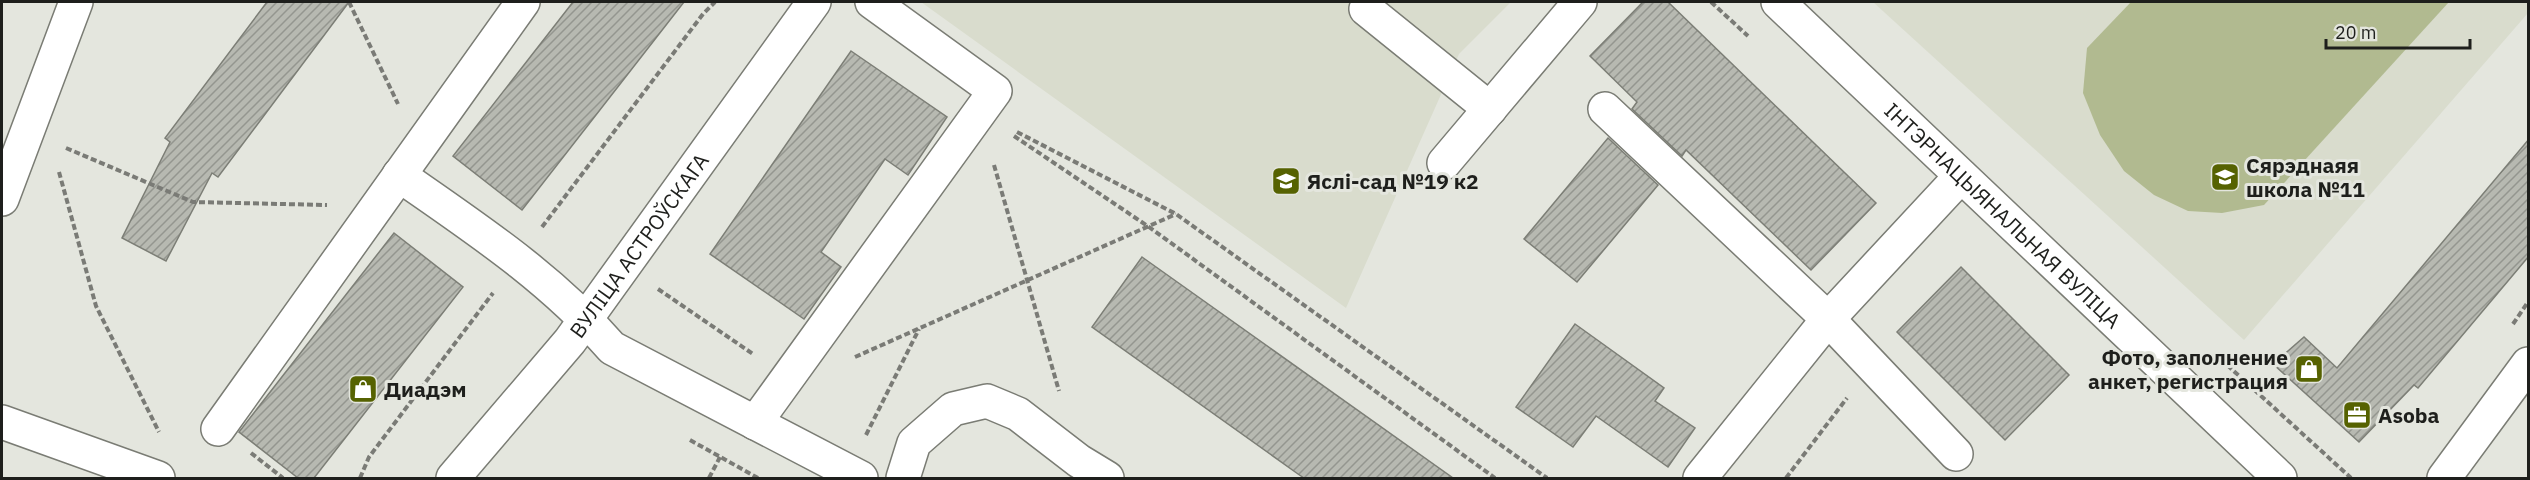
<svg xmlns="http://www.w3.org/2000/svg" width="2530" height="480" font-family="'IBM Plex Sans',sans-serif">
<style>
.built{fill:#d9dccd}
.garden{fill:#b1ba90}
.building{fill:url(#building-hatch);stroke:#7c7e76;stroke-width:1.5}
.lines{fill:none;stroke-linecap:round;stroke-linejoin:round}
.minor-casing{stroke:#7a7c74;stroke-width:36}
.path{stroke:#7a7b76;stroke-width:4;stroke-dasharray:6 3;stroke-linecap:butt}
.minor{stroke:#fff;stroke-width:33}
.labels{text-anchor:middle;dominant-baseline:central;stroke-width:6;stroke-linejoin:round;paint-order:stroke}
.poi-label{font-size:21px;font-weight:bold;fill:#1e1f1c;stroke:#e4e6de;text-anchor:start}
.street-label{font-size:21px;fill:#1e1f1c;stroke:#e4e6de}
</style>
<defs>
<pattern id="building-hatch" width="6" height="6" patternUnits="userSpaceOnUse" patternTransform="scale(1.5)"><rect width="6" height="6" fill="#b7b9b1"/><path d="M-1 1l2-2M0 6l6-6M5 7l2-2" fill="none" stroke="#94968f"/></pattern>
</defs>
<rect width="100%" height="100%" fill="#e4e6de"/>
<g class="built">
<polygon points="921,2 1511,2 1459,54 1346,308"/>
<polygon points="1873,2 2528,2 2528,13 2244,340"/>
</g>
<polygon class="garden" points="2131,2 2449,2 2264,205 2222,213 2188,211 2154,195 2124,171 2100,135 2083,93 2087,48"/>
<g class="building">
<polygon points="267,2 349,2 218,177 212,173 166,261 122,238 170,142 165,138"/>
<polygon points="573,2 684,2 522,210 453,156"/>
<polygon points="1643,2 1668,2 1876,203 1811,270 1686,150 1682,156 1632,109 1637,102 1590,56"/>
<polygon points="851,51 947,117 908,175 885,159 821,252 841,267 804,319 710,254"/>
<polygon points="1608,138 1658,185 1577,282 1524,239"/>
<polygon points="2529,139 2529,256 2418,388 2414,385 2359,442 2273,364 2304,337 2337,368"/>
<polygon points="394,233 463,287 314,478 298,478 239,432"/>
<polygon points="1142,257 1453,478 1304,478 1298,474 1092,327"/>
<polygon points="1961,267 2069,375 2005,440 1897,332"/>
<polygon points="1575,324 1664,388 1655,401 1695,428 1668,467 1596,416 1573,447 1516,407"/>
</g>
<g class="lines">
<g class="minor-casing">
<g id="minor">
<path id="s1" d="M1778 2 2280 478"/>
<polyline points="1366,9 1490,109"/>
<polyline points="1605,109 1828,319 1956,454"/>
<polyline points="1444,163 1580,2"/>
<path d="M399 175C475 228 550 277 612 348L861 478"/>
<polyline points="2,199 76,2"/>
<polyline points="2,422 158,478"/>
<polyline points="755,423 995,91 872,2"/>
<polyline points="218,429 523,2"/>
<path id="s2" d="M453 478 570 341 814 2"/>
<polyline points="903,478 914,443 953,409 987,401 1018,414 1079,461 1107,478"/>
<polyline points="1700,478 1828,319 1961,176"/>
<polyline points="2444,478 2528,364"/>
</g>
</g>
<g class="path">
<polyline points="349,2 398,104"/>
<polyline points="1711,2 1748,36"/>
<polyline points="1017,132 1176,214 1547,478"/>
<polyline points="1014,136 1149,227 1495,478"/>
<polyline points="66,148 193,202 327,205"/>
<polyline points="994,165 1059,391"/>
<polyline points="59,172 96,306 159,432"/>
<polyline points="542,227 703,14 715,2"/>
<polyline points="658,289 753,354"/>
<polyline points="2513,324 2528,302"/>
<polyline points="2214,353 2351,478"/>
<polyline points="855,357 1176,214"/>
<polyline points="866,435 919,329"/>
<polyline points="690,440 758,478"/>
<polyline points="251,453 283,478"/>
<polyline points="360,478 369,457 493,293"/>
<polyline points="709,478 720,457"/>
<polyline points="1786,478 1847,398"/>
</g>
<use href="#minor" class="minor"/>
</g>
<defs>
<g id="school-square" transform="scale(1.5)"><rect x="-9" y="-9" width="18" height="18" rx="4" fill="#566201" stroke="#e4e6de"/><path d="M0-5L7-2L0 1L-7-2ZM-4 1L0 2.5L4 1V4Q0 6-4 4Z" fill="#fff"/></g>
<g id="shop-square" transform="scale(1.5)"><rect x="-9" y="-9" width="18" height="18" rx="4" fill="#566201" stroke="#e4e6de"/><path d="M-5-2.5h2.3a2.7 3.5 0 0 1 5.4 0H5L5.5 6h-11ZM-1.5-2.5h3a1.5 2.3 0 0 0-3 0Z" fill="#fff"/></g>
<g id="office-square" transform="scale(1.5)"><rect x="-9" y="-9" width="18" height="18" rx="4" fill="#566201" stroke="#e4e6de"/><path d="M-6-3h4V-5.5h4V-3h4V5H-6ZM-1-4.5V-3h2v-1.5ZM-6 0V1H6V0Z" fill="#fff"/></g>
</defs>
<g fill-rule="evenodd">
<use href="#school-square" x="2225" y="177"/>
<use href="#school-square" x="1286" y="181"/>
<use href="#shop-square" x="2309" y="369"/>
<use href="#shop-square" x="363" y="389"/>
<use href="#office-square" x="2357" y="415"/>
</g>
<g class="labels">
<g class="poi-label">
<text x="2246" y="165">Сярэднаяя<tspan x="2246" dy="24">школа №11</tspan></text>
<text x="1307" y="181">Яслі-сад №19 к2</text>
<text x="2288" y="357" text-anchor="end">Фото, заполнение<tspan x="2288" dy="24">анкет, регистрация</tspan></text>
<text x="384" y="389">Диадэм</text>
<text x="2378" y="415">Asoba</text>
</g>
<g class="street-label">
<text stroke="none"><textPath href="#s1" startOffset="310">ІНТЭРНАЦЫЯНАЛЬНАЯ ВУЛІЦА</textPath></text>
<text stroke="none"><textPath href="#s2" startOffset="298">ВУЛІЦА АСТРОЎСКАГА</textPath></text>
</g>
</g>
<rect width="2530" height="480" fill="none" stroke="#1e1f1c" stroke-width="6"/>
<path d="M2326 39v9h144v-9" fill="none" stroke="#1e1f1c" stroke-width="3"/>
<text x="2335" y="39" font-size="18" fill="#1e1f1c" stroke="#e4e6de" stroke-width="4.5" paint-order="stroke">20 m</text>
</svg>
